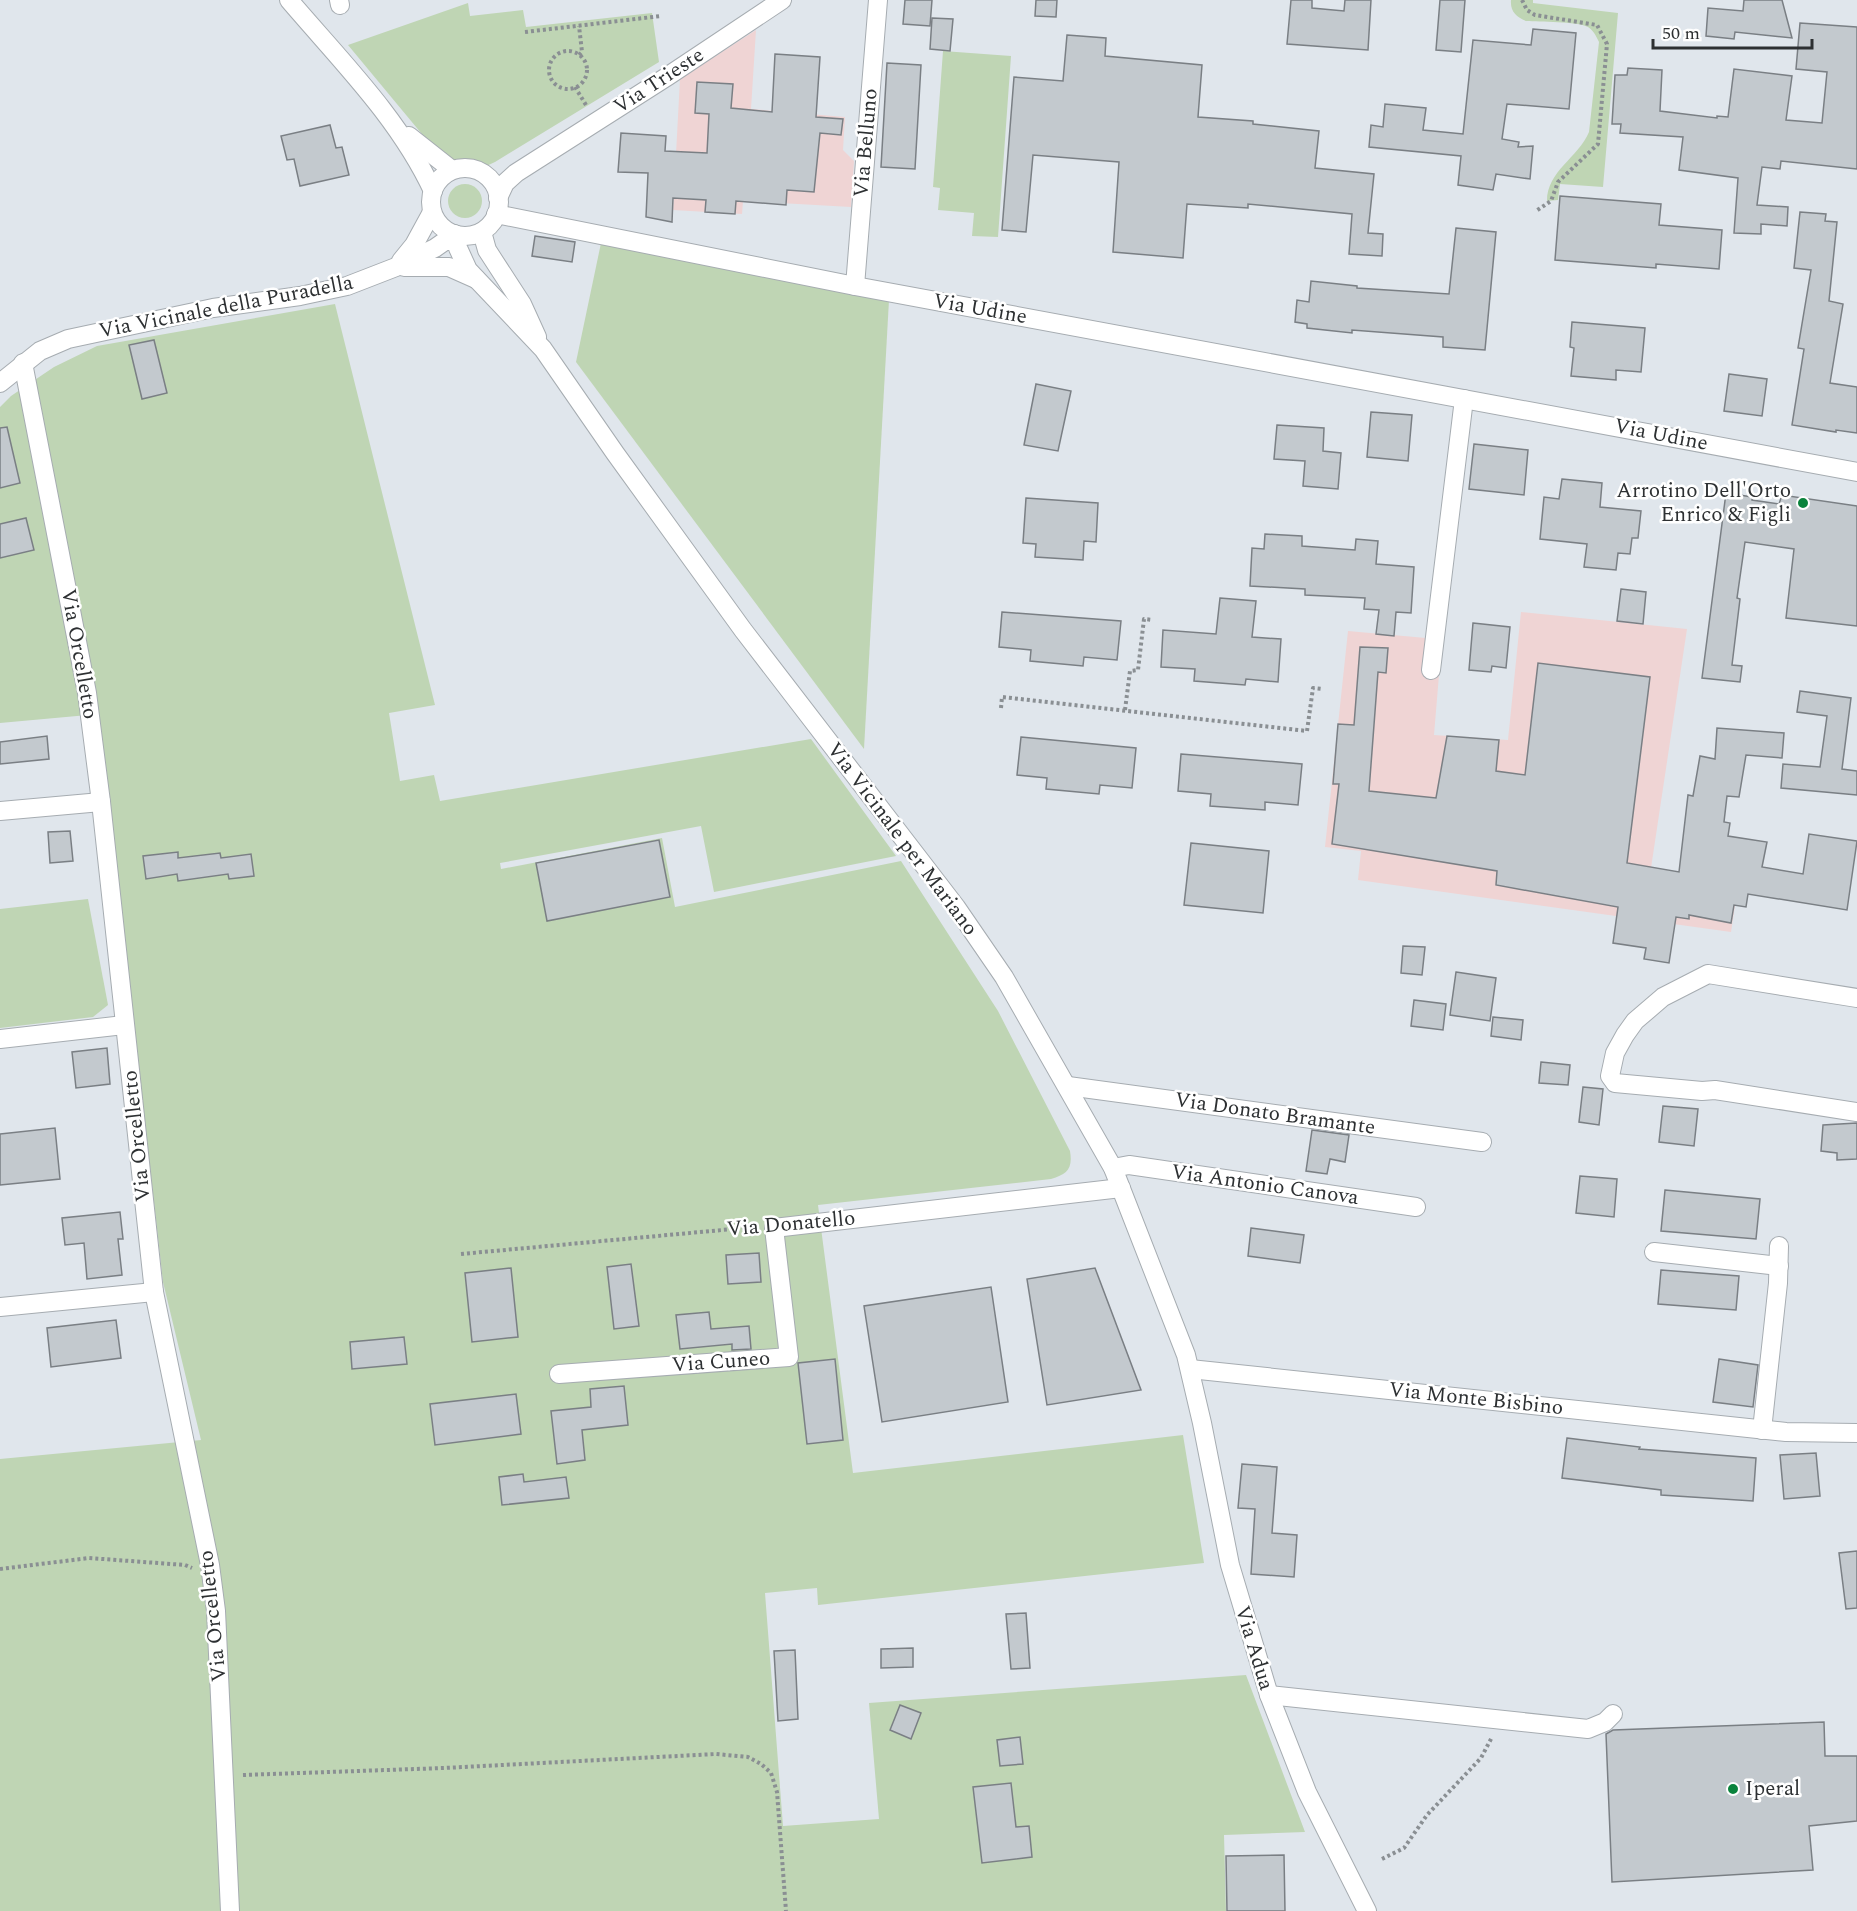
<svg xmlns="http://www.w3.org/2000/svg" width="1857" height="1911" font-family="Spectral,serif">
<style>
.industrial{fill:#efd4d4}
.green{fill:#bfd5b4}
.building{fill:#c3c9ce;stroke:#7a7f84;stroke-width:1.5}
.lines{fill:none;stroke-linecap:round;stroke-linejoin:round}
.minor-casing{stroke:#a6acb1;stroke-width:20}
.path{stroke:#8a8f93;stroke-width:4;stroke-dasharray:3 3;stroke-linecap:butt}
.minor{stroke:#fff;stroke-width:18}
.poi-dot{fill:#0a833c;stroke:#fff;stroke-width:2}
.labels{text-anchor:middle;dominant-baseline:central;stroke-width:5;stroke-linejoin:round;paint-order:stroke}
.street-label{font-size:21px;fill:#2d3032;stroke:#fff}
.poi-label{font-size:21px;fill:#2d3032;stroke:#fff;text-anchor:end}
</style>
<rect width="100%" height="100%" fill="#e0e6ec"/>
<g class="industrial">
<polygon points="756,30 751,109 845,117 843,150 854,161 851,207 743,201 742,214 673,210 680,79"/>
<polygon points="1521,612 1687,629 1651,868 1694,874 1741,866 1731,932 1358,880 1361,851 1325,847 1348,631 1426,638 1424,675 1439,675 1434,735 1508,740"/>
</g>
<g class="green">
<path d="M1511 0H1533V3L1618 13 1603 187 1560 184 1558 200 1547 201C1547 171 1578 158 1589 132L1599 42C1596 36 1594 31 1588 27 1576 21 1540 22 1526 21 1516 17 1510 11 1511 0Z"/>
<polygon points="468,3 470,16 523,10 526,27 652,13 659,62 495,162 482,168 466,167 448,159 431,145 348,45"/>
<polygon points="943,51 1011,56 998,237 972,236 974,213 938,210 940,188 933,187"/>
<circle cx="465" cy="201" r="17"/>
<polygon points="601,243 889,300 864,749 576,362"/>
<path d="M335 304 435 705 389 713 400 781 434 775 440 801 811 739 896 856 714 892 701 826 500 863 501 869 662 838 675 907 901 861 998 1011 1070 1151C1073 1169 1067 1174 1051 1179L818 1205 853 1473 1183 1435 1204 1563 818 1605 817 1588 765 1593 783 1826 879 1819 869 1703 1246 1675 1305 1832 1224 1835 1226 1911H0V1459L201 1440 163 1282 99 714 0 723V407L11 396 54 367 97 346Z"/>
<polygon points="88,899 108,1005 93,1017 0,1028 0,909"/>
</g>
<g class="building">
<polygon points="905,0 932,0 930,26 903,24"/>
<polygon points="1036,0 1057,0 1056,17 1035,16"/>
<polygon points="1291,0 1312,0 1312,8 1344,11 1345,0 1371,0 1368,50 1287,44"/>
<polygon points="1440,0 1465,0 1461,52 1436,50"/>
<polygon points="1744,0 1782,0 1792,38 1735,32 1734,39 1706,36 1708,8 1743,11"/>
<polygon points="932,18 953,19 950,51 930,49"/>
<polygon points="1800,23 1857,27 1857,169 1781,161 1780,169 1762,167 1757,205 1788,207 1787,226 1761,224 1761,234 1734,233 1738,178 1679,170 1683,137 1620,133 1621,124 1612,124 1615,75 1627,75 1628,68 1662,70 1660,111 1717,118 1717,116 1728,117 1734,69 1792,76 1786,120 1822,123 1827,72 1796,69"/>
<polygon points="1533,29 1576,33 1569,109 1507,104 1502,139 1519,142 1518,147 1533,146 1530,179 1496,174 1493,190 1458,185 1461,156 1369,147 1371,125 1383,127 1385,104 1426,108 1423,130 1463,134 1473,40 1531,45"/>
<polygon points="1067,35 1106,38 1105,56 1202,65 1198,117 1253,121 1253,124 1319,131 1315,168 1374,174 1368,233 1383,234 1382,256 1349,254 1352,214 1248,204 1248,208 1187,204 1183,258 1113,252 1119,162 1033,155 1026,232 1002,230 1014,77 1063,81"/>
<polygon points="775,54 820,57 816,117 843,119 841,135 820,133 814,192 787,190 786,205 736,201 735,214 705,212 706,200 673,198 672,222 646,217 648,173 618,172 621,133 666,136 665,151 707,153 709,114 695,113 697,82 733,84 731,108 772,112"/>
<polygon points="887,63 921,65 915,169 881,167"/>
<polygon points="330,125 336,148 342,147 349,175 300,186 294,159 287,160 281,136"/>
<polygon points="1560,196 1661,204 1659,225 1722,230 1719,269 1656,264 1656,268 1555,260"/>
<polygon points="1800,212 1826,214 1825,221 1837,222 1829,301 1843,304 1830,383 1857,387 1857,433 1836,430 1836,432 1792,425 1804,349 1798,348 1811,270 1794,268"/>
<polygon points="1456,228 1496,232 1485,350 1443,347 1443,337 1352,330 1352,333 1307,328 1307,324 1295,322 1297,300 1309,302 1311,281 1357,286 1357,288 1449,294"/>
<polygon points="535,236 575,242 572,262 532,256"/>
<polygon points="1572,322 1645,328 1641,372 1616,370 1616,380 1571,376 1574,348 1570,347"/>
<polygon points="154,340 167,393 142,399 129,345"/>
<polygon points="1729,374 1767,379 1762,416 1724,411"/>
<polygon points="1036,384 1071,391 1058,451 1024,445"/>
<polygon points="1371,412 1412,415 1408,461 1367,457"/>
<polygon points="1277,425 1324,428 1323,451 1341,453 1338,489 1303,486 1305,461 1274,459"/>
<polygon points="7,427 20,483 0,488 0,428"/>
<polygon points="1474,444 1528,450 1524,495 1469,489"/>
<polygon points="1562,479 1602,483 1600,507 1641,511 1638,538 1632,538 1630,554 1618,553 1616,570 1584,567 1587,544 1540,539 1544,497 1559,499"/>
<polygon points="1726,493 1752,497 1752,500 1779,504 1782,495 1857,506 1857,626 1786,618 1794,549 1745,542 1737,598 1740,599 1732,665 1742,666 1740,682 1702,678"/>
<polygon points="1026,498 1098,503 1096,542 1084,541 1083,560 1035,557 1036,544 1023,543"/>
<polygon points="26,518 34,550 0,558 0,524"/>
<polygon points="1265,534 1302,536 1302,546 1355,550 1356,539 1378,541 1376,564 1414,567 1411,613 1396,612 1394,636 1376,634 1379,610 1364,609 1365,598 1305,595 1305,589 1250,586 1252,548 1264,549"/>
<polygon points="1621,589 1646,592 1643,624 1617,621"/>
<polygon points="1220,598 1256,601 1252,637 1281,639 1278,682 1246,679 1245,685 1194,681 1195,669 1161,667 1163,630 1216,634"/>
<polygon points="1002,612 1121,621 1117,660 1084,657 1083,666 1030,661 1031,650 999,647"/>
<polygon points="1473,623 1510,627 1506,668 1492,666 1491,672 1469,670"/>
<polygon points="1360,647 1388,648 1386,673 1378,672 1369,791 1436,798 1447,736 1499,740 1496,771 1525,775 1538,663 1650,677 1627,863 1679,872 1688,795 1693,796 1700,756 1715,759 1717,728 1784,733 1782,758 1746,755 1739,797 1727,796 1724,822 1730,823 1728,836 1767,842 1762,867 1803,874 1809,834 1857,841 1847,910 1748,894 1746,907 1734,905 1731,923 1689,915 1689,919 1676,917 1669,963 1644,959 1646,948 1613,943 1618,907 1496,885 1497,871 1332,844 1339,784 1333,784 1338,724 1354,725"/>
<polygon points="1800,691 1851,698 1842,769 1857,771 1857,795 1781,788 1783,764 1820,767 1827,716 1797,712"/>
<polygon points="47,736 49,759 0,764 0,742"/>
<polygon points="1021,737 1136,748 1132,788 1100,785 1099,794 1046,789 1047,778 1017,775"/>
<polygon points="1181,754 1302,764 1298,805 1265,802 1265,810 1210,806 1211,794 1178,791"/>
<polygon points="70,831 73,861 50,863 48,832"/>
<polygon points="659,840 670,897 547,921 536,863"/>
<polygon points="1191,843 1269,851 1263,913 1184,905"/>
<polygon points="178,852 178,858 220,853 221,858 251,854 254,876 229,879 228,874 178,881 177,874 146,879 143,856"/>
<polygon points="1403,946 1425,947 1422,975 1401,973"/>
<polygon points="1456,972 1496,978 1490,1021 1450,1015"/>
<polygon points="1414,1000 1446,1004 1443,1030 1411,1026"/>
<polygon points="1493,1017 1523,1020 1521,1040 1491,1036"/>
<polygon points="107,1048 110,1084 76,1088 72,1052"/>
<polygon points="1541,1062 1570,1065 1568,1085 1539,1083"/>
<polygon points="1583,1087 1603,1089 1599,1125 1579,1122"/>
<polygon points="1663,1106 1698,1109 1694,1146 1659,1142"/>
<polygon points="1857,1123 1857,1159 1837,1160 1837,1153 1821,1151 1823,1125"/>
<polygon points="55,1128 60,1179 0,1185 0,1134"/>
<polygon points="1312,1130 1349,1135 1345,1162 1330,1159 1327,1174 1306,1171"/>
<polygon points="1580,1176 1617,1179 1614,1217 1576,1213"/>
<polygon points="1665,1190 1760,1199 1756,1239 1661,1231"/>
<polygon points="120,1212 123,1239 118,1239 122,1275 87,1279 84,1243 65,1245 62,1218"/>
<polygon points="1251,1228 1304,1235 1300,1263 1248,1256"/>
<polygon points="759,1253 761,1282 728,1284 726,1255"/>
<polygon points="631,1264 639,1326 614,1329 607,1267"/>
<polygon points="511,1268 518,1337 472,1342 465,1273"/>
<polygon points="1095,1268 1141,1390 1047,1405 1027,1279"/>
<polygon points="1661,1270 1739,1276 1736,1310 1658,1304"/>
<polygon points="991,1287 1008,1402 882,1422 864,1306"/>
<polygon points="709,1312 711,1329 749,1326 751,1349 732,1350 732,1344 680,1349 676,1315"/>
<polygon points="116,1320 121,1358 51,1367 47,1328"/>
<polygon points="404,1337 407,1364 352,1369 350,1342"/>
<polygon points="835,1359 843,1440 807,1444 798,1363"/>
<polygon points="1719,1359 1758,1365 1753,1407 1713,1402"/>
<polygon points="624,1386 628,1425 582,1430 585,1460 557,1464 551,1411 591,1407 590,1389"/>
<polygon points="516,1394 521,1434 435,1445 430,1404"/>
<polygon points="1567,1438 1640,1447 1639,1449 1756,1458 1753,1501 1661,1495 1661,1490 1562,1478"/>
<polygon points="1816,1453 1820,1496 1784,1499 1780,1455"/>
<polygon points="1242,1464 1277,1467 1272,1533 1297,1535 1294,1577 1251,1574 1255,1509 1238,1508"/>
<polygon points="523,1474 524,1482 566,1477 569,1498 502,1505 499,1477"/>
<polygon points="1857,1551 1857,1608 1846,1609 1839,1553"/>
<polygon points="1026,1613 1030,1668 1011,1669 1006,1614"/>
<polygon points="913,1648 913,1667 881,1668 881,1649"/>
<polygon points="795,1650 798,1719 778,1721 774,1651"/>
<polygon points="900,1705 921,1713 911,1739 890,1730"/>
<polygon points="1824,1722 1825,1756 1857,1756 1857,1821 1809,1826 1813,1870 1612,1882 1606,1734 1613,1730"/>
<polygon points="1020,1737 1023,1764 1000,1766 997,1740"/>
<polygon points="1011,1783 1016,1827 1029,1826 1032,1857 982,1863 973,1787"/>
<polygon points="1284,1855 1285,1911 1227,1911 1226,1856"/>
</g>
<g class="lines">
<g class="minor-casing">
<g id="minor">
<path d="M289 0C340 60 399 118 433 191"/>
<polyline points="339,0 340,5"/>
<polyline points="409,136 452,170"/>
<circle cx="465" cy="202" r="34"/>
<polyline points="498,198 505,183 516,173 668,76 782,0"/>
<polyline points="496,214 855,286 1857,472"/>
<polyline points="482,232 487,250 522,304 537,337"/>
<polyline points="401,261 414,245 432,212"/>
<polyline points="404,267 449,267 476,279"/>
<polyline points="855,286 878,0"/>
<polyline points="23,363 87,693 101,802 154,1292 210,1565 216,1611 230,1911"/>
<polyline points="0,383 40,351 68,339 213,308 300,296 347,286 396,267 435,248 455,234 458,248 468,270 543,349 615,453 743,630 956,907 1004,977 1113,1168 1186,1355 1202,1423 1230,1565 1269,1695 1307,1792 1367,1911"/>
<polyline points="1431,670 1464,399"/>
<polyline points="0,811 101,802"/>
<polyline points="1857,998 1708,974 1663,997 1635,1021 1625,1035 1615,1053 1610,1076 1615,1083 1702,1091 1715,1090 1857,1112"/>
<polyline points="0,1039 124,1025"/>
<polyline points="1068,1086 1482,1142"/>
<polyline points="1113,1168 1129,1165 1416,1207"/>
<polyline points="1654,1252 1779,1266"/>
<polyline points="0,1307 154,1292"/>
<polyline points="1190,1369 1786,1432 1857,1433"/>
<polyline points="559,1374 789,1357 774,1228 1121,1188"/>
<polyline points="1762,1430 1778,1283 1779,1246"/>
<polyline points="1269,1695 1588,1729 1605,1722 1613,1714"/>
</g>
</g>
<g class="path">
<polyline points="1522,0 1527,10 1535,15 1597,25 1607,44 1598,144 1558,182 1551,201 1536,211"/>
<polyline points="525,32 661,16"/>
<circle cx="568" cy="70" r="19"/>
<polyline points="579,55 582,52 579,26"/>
<polyline points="575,87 586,105"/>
<polyline points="1001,708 1002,697 1307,731 1313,688 1322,689"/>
<polyline points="1125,710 1130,671 1138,670 1144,619 1153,620"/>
<polyline points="461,1254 755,1227"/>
<polyline points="0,1569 89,1558 185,1565 192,1568"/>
<polyline points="243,1775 444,1768 716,1754 748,1757 761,1764 771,1773 777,1792 786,1911"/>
<polyline points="1382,1859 1404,1848 1427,1815 1481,1758 1492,1737"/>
</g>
<use href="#minor" class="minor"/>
</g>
<g class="poi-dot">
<circle cx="1803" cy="503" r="6"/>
<circle cx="1733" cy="1789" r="6"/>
</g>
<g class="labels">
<g class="street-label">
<text transform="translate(659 81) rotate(-33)">Via Trieste</text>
<text transform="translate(866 143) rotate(-85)">Via Belluno</text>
<text transform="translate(226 307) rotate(-11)">Via Vicinale della Puradella</text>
<text transform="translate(980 309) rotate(10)">Via Udine</text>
<text transform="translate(1661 435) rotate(11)">Via Udine</text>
<text transform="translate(79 654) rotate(80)">Via Orcelletto</text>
<text transform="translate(902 839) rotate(53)">Via Vicinale per Mariano</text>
<text transform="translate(1275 1114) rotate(8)">Via Donato Bramante</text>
<text transform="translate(137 1136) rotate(-96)">Via Orcelletto</text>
<text transform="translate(1265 1185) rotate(8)">Via Antonio Canova</text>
<text transform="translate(791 1224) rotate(-5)">Via Donatello</text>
<text transform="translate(721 1362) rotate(-4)">Via Cuneo</text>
<text transform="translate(1476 1399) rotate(6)">Via Monte Bisbino</text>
<text transform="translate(213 1616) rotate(-96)">Via Orcelletto</text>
<text transform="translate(1254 1648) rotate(73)">Via Adua</text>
</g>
<g class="poi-label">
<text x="1791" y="491">Arrotino Dell'Orto<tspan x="1791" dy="24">Enrico &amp; Figli</tspan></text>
<text x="1745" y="1789" text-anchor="start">Iperal</text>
</g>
</g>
<path d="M1653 39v9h159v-9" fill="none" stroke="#2d3032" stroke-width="3"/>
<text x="1662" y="39" font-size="18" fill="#2d3032" stroke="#ffffff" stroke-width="4.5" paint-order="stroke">50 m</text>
</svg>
